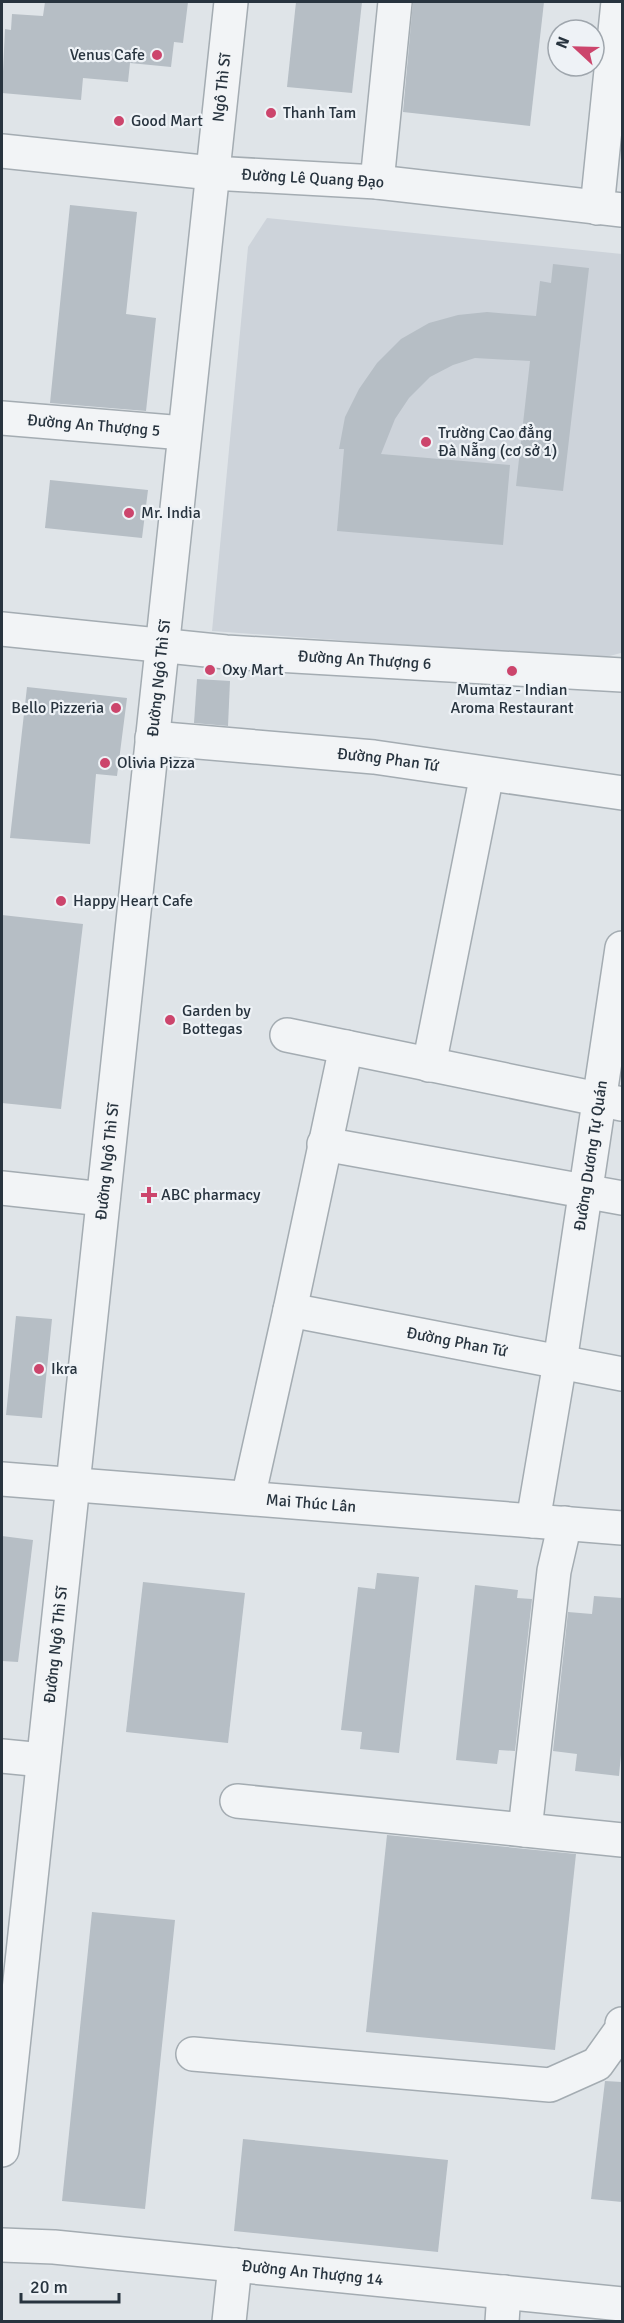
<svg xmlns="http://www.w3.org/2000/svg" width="624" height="2323" font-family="Signika,sans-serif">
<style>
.built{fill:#cdd3da}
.building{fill:#b6bec5}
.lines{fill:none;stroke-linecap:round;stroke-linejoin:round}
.minor-casing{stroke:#a4acb2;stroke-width:36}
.minor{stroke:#f2f4f6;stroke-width:33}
.poi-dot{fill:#cc456c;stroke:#eef2f6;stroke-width:2}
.labels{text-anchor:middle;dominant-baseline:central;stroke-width:4.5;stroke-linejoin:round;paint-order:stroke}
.poi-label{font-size:16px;fill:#28343f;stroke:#eef2f6;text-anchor:start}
.street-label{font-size:16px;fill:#28343f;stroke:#eef2f6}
</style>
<rect width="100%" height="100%" fill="#dfe4e8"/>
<polygon class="built" points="267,218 622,254 621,653 598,659 212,631 248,247"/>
<g class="building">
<polygon points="45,2 188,2 183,43 174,42 171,67 130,63 128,82 83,78 81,100 2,93 5,29 11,30 12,14 43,16"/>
<polygon points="296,2 362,2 352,93 287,87"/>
<polygon points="413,2 544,2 530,126 403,112"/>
<polygon points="70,205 137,212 126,314 156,318 146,411 50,403"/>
<polygon points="553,264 589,268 563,491 516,486 530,361 475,358 453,365 430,377 409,398 395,419 381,454 510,465 503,545 337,531 344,449 339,449 345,417 359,389 377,363 401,339 429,323 458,315 487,312 536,316 540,281 551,283"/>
<polygon points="50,480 148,490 142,538 45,528"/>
<polygon points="197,679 230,681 228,726 194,723"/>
<polygon points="27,687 127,698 117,776 96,774 90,844 10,838"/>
<polygon points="2,915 83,924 61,1109 2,1103"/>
<polygon points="16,1316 52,1319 42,1418 6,1415"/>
<polygon points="2,1536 33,1540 18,1662 2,1661"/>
<polygon points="377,1573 419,1577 399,1753 360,1749 362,1732 341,1730 358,1587 375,1589"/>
<polygon points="143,1582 245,1593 228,1743 126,1732"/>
<polygon points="475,1585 518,1590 517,1598 532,1599 515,1751 499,1750 497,1764 456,1760"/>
<polygon points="594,1596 622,1598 622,1744 619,1776 575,1771 577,1754 553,1751 568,1612 592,1614"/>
<polygon points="387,1835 576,1854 555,2050 366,2032"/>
<polygon points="92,1912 175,1920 145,2209 62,2201"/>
<polygon points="605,2081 622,2082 622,2202 591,2199"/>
<polygon points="243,2139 448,2160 438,2252 234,2231"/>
</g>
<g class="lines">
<g class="minor-casing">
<g id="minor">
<path id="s1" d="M2 151 212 173 377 182 622 210"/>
<polyline points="377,182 395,2"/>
<polyline points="597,208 618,2"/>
<path id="s2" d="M2 418 184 433"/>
<path id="s3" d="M2 629 226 652 622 675"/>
<path id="s4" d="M152 738 374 757 622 793"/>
<polyline points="287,1035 622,1104"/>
<polyline points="429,1065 487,774"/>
<polyline points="324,1144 622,1198"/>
<polyline points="2,1188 103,1199"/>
<path id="s5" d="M290 1310 622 1374"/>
<path id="s6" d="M2 1479 622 1528"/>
<polyline points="248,1498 290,1310 346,1047"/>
<path id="s7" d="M533 1521 560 1362 622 948"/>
<polyline points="565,1523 554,1571 525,1830 622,1840"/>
<polyline points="2,1756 43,1760"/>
<polyline points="237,1801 525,1830"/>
<polyline points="193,2054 550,2085 597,2064 622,2029 622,2024"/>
<path id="s8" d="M2 2150 231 2"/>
<path id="s9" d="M2 2245 54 2247 622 2304"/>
<polyline points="229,2322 235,2265"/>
<polyline points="502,2322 504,2292"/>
</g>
</g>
<use href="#minor" class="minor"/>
</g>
<g class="poi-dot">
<circle cx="157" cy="55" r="6"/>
<circle cx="271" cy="113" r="6"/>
<circle cx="119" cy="121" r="6"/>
<circle cx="426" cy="442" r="6"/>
<circle cx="129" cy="513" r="6"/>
<circle cx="210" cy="670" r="6"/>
<circle cx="512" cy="671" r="6"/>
<circle cx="116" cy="708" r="6"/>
<circle cx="105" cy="763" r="6"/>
<circle cx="61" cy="901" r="6"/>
<circle cx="170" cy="1020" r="6"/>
<path d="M146 1186h6v6h6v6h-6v6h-6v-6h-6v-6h6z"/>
<circle cx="39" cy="1369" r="6"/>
</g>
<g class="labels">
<g class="poi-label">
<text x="145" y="55" text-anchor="end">Venus Cafe</text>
<text x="283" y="113">Thanh Tam</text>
<text x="131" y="121">Good Mart</text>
<text x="438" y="433">Trường Cao đẳng<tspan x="438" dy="18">Đà Nẵng (cơ sở 1)</tspan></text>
<text x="141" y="513">Mr. India</text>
<text x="222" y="670">Oxy Mart</text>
<text x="512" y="690" text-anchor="middle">Mumtaz - Indian<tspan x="512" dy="18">Aroma Restaurant</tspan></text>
<text x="104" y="708" text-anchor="end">Bello Pizzeria</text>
<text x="117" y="763">Olivia Pizza</text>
<text x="73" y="901">Happy Heart Cafe</text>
<text x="182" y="1011">Garden by<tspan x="182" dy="18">Bottegas</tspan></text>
<text x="161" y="1195">ABC pharmacy</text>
<text x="51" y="1369">Ikra</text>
</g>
<g class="street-label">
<text stroke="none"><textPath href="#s8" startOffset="2074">Ngô Thì Sĩ</textPath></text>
<text stroke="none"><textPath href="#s1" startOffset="312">Đường Lê Quang Đạo</textPath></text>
<text stroke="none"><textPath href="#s2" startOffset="92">Đường An Thượng 5</textPath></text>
<text stroke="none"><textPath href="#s3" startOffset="364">Đường An Thượng 6</textPath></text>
<text stroke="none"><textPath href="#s8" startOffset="1480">Đường Ngô Thì Sĩ</textPath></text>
<text stroke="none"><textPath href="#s4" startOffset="237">Đường Phan Tứ</textPath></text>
<text stroke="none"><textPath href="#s7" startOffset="370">Đường Dương Tự Quán</textPath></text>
<text stroke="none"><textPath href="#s8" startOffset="994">Đường Ngô Thì Sĩ</textPath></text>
<text stroke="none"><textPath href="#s5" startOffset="170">Đường Phan Tứ</textPath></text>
<text stroke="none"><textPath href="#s6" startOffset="310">Mai Thúc Lân</textPath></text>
<text stroke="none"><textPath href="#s8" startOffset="508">Đường Ngô Thì Sĩ</textPath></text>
<text stroke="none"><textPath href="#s9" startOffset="312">Đường An Thượng 14</textPath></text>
</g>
</g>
<rect width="624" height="2323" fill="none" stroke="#28343f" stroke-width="6"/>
<g transform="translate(576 48) rotate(292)"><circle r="28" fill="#eef2f6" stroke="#9fa6ad" stroke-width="1.5"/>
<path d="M0-4.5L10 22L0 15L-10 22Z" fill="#cc456c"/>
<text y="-9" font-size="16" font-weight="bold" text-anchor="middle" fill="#28343f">N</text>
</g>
<path d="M21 2293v9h98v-9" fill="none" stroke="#28343f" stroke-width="3"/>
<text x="30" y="2293" font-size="18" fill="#28343f" stroke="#eef2f6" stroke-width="4.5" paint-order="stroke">20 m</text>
</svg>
